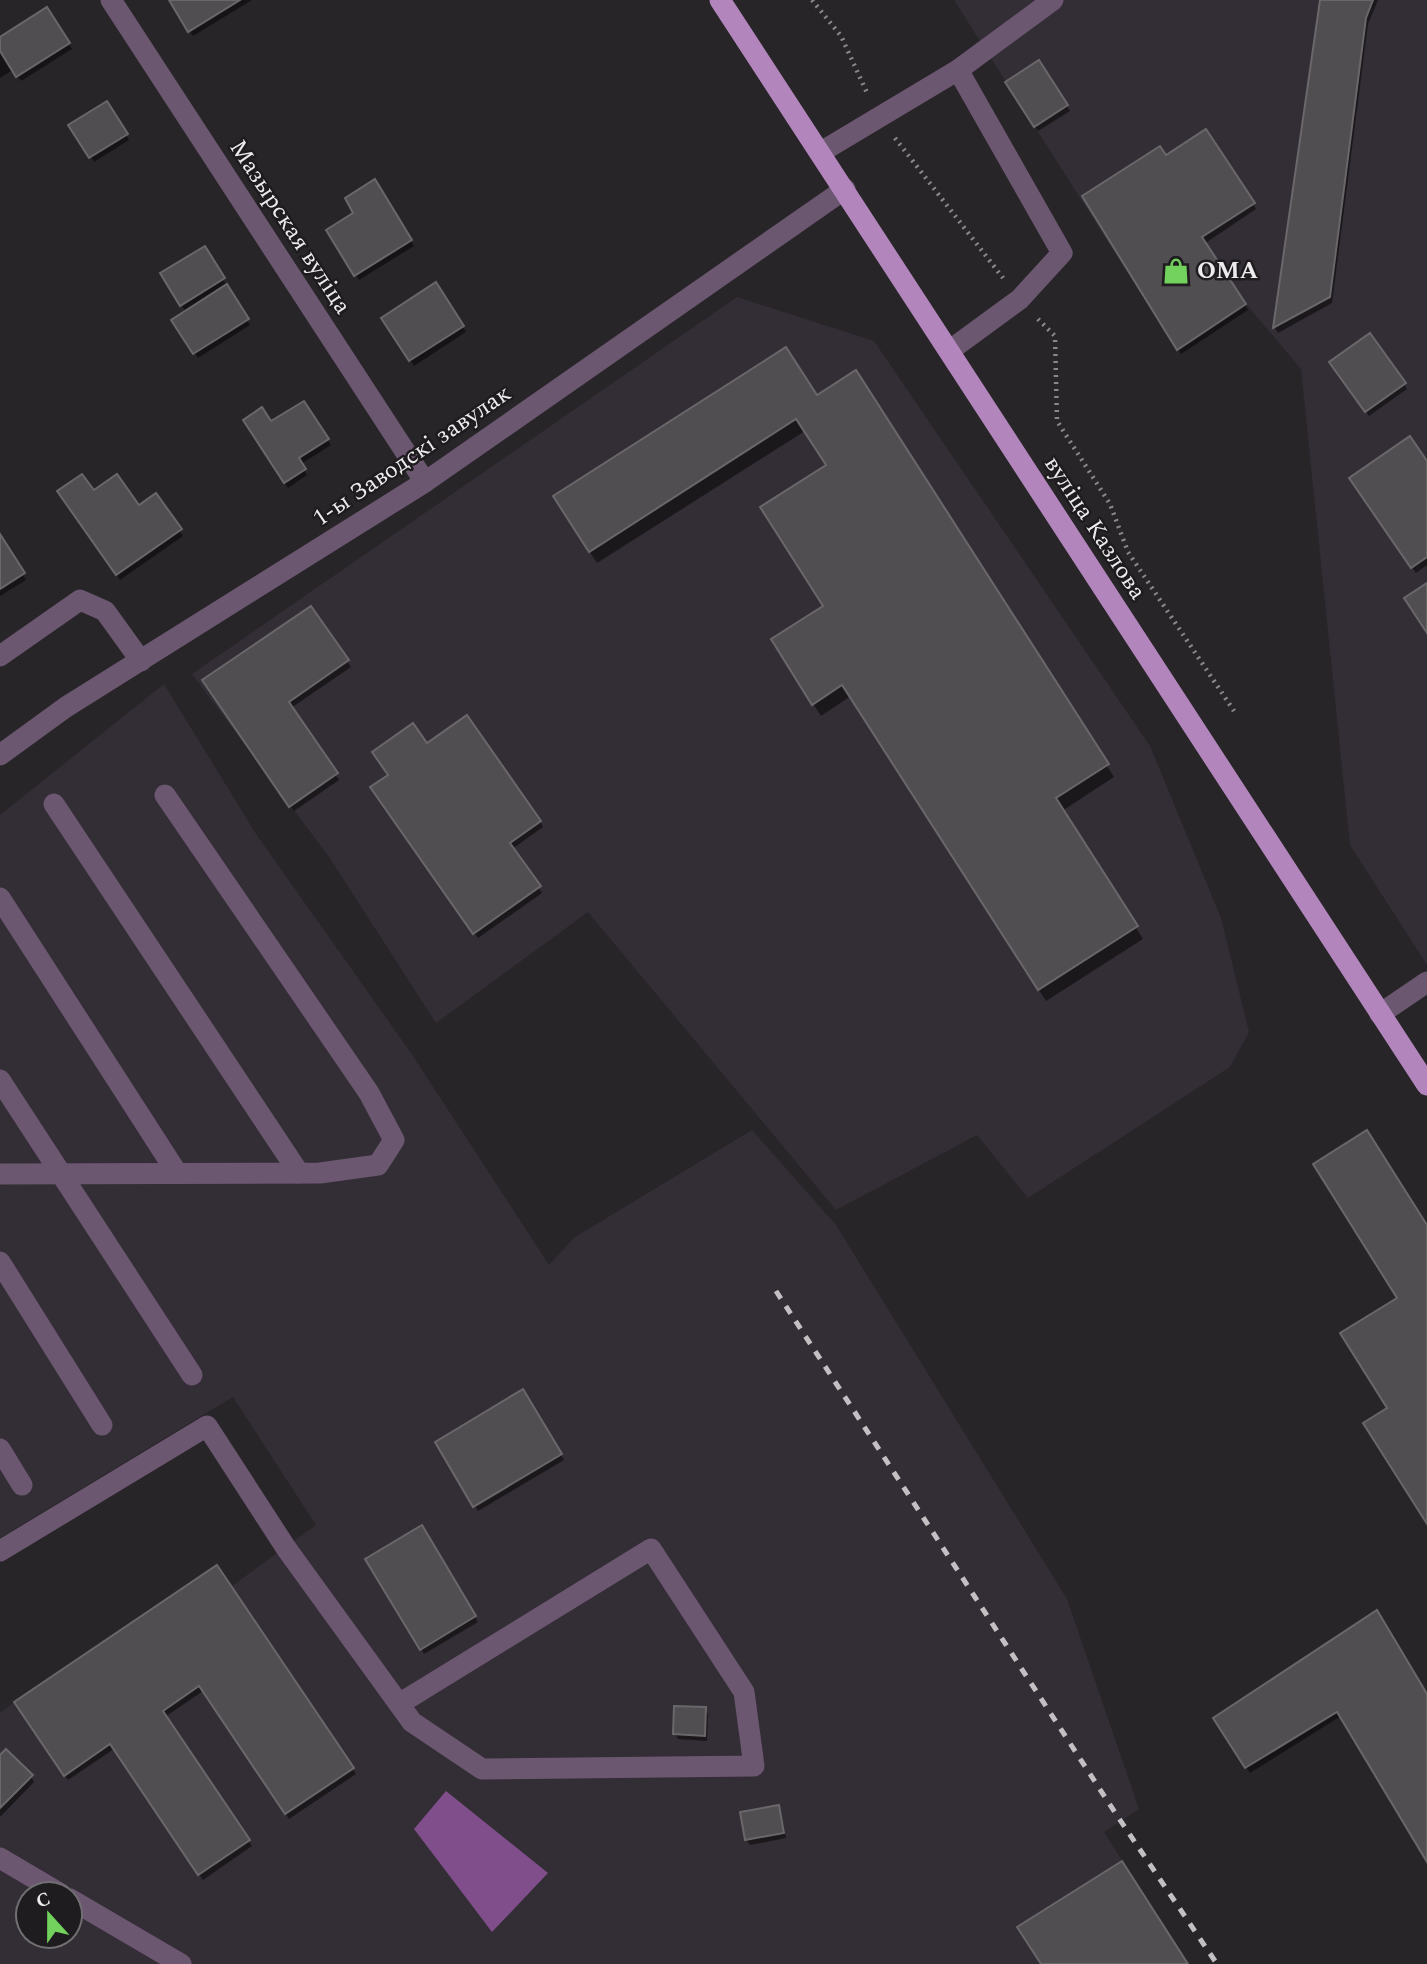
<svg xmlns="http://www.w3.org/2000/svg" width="1427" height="1964" font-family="Spectral,serif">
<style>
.built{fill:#332d35;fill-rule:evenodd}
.water{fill:#804f8b}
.shadow{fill:#0007}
.building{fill:#514e52;stroke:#6a676b;stroke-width:2}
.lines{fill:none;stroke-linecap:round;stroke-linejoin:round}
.path{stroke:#8b888b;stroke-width:4.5;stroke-dasharray:2 5;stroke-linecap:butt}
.minor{stroke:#6c5771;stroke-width:21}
.major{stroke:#b286bc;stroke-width:21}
.rail{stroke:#c3c0c3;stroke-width:5;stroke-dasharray:9 9;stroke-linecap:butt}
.labels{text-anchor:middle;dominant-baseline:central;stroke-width:5;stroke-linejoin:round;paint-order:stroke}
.street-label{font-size:24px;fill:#edebed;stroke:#1e1c1f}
.poi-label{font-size:24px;font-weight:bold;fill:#edebed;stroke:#1e1c1f;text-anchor:start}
</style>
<rect width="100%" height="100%" fill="#282529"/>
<g class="built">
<polygon points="954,0 1427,0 1427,965 1350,845 1301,369 1246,304 1177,350"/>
<polygon points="737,297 874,341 1150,746 1221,918 1249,1032 1230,1067 1028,1198 977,1135 836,1210 588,912 436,1023 329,857 192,674"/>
<path d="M164 684 256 834 411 1053 549 1265 575 1237 752 1130 836 1225 1067 1599 1139 1809 1104 1832 1188 1964H0V1713L14 1702 232 1586 316 1525 233 1397 0 1538V815ZM28 1894H70V1936H28Z"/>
</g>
<polygon class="water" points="446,1791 548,1873 492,1932 414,1829"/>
<g class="shadow">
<polygon points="170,0 252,0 193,36"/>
<polygon points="1322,0 1378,0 1368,24 1332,303 1278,333 1275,328"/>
<polygon points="47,10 72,49 21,81 13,70 0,78 0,39"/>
<polygon points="1039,63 1070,111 1038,131 1007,83"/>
<polygon points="107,103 129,140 94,162 71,125"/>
<polygon points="1206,131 1256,209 1204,244 1248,310 1181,354 1085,196 1166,157"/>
<polygon points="375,182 414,246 359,280 328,230 356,213"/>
<polygon points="204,248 250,325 198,358 174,320 186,312 162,274"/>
<polygon points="436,285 466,332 414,366 383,318"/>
<polygon points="1335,368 1404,384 1407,389 1369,416"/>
<polygon points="855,373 1114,777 1062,811 1143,939 1046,1001 851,696 821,716 780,652 825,607 827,466 805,431 597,563 562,509 817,397"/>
<polygon points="304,403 331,445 301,464 307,475 288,488 245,421 271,424"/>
<polygon points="1427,464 1427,565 1416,573 1354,484"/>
<polygon points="94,493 139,508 156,495 183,536 120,580 62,497"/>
<polygon points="0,538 26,580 0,596"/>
<polygon points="311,608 351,667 291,708 339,780 294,811 208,686"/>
<polygon points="426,745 540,821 543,827 512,849 542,893 478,938 376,793 390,776"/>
<polygon points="523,1392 564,1460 478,1511 437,1442"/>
<polygon points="421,1528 478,1622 424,1654 368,1560"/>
<polygon points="217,1568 356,1774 289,1819 203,1691 165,1717 252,1846 203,1880 114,1749 68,1780 20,1708"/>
<polygon points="1427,1698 1427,1859 1341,1716 1250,1773 1215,1719"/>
<polygon points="705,1709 708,1714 707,1741 678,1739 675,1734"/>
<polygon points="0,1758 31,1776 34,1782 0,1817"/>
<polygon points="778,1807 781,1812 786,1838 750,1845 746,1839"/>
</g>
<g class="building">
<polygon points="169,0 240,0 188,32"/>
<polygon points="1320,0 1373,0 1366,18 1330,297 1273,328"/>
<polygon points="47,7 70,43 16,77 0,51 0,37"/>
<polygon points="1039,60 1068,105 1034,127 1005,82"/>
<polygon points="107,101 128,134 89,158 68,125"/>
<polygon points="1206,129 1255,203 1202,237 1246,304 1177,350 1082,196 1160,146 1166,155"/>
<polygon points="375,179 412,240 354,276 326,230 353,213 345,198"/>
<polygon points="205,246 225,278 180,306 160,273"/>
<polygon points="436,282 464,326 409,361 381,318"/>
<polygon points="227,284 249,319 193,354 171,320"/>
<polygon points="1370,333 1406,383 1365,412 1329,362"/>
<polygon points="786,347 817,395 856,370 1109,764 1056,798 1138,926 1038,990 842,685 812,705 771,639 823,606 760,507 826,465 796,419 589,552 553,496"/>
<polygon points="304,401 329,439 299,458 306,469 284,483 243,420 262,407 271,421"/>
<polygon points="1410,436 1427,461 1427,557 1411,568 1349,478"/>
<polygon points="82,474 94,490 117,474 139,505 156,493 182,529 116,575 57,491"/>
<polygon points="0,534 25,573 0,589"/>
<polygon points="1427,583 1427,633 1404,598"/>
<polygon points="311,606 349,660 289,702 338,773 289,807 202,680"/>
<polygon points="467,715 541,821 510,843 541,886 473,934 370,787 388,775 372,752 413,723 427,743"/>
<polygon points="1367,1130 1427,1225 1427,1524 1363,1423 1387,1408 1340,1333 1397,1298 1313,1164"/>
<polygon points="523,1389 562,1454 473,1507 435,1442"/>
<polygon points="422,1525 476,1616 420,1650 365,1559"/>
<polygon points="217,1565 354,1768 285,1814 199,1686 163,1711 250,1840 198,1875 110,1744 64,1776 14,1702"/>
<polygon points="1377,1610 1427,1694 1427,1862 1337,1712 1245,1768 1213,1718"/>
<polygon points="674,1706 706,1707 705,1736 673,1734"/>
<polygon points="6,1749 33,1775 0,1808 0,1755"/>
<polygon points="779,1805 784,1833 745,1840 740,1812"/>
<polygon points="1122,1861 1188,1964 1041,1964 1017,1927"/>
</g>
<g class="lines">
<g class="path">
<polyline points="812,0 841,36 868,95"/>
<polyline points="895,138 1003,278"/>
<polyline points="1038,319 1055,336 1057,421 1110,504 1128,552 1234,711"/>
</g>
<g class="minor">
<polyline points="111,0 425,482"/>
<polyline points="821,152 958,70 1053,0"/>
<polyline points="949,351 1020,299 1062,253 958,70"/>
<polyline points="0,656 80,600 105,611 141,661"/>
<polyline points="0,755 66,707 425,482 845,189"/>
<polyline points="54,804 299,1173"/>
<polyline points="0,898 177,1173"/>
<polyline points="1380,1014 1427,982"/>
<polyline points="0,1080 192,1375"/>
<polyline points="0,1174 320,1173 378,1165 394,1140 369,1093 165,795"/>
<polyline points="0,1262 102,1425"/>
<polyline points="0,1449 22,1485"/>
<polyline points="0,1551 207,1426 286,1548 412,1722 482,1769 754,1766 744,1692 651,1549 399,1704"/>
<polyline points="0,1858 61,1894"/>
<polyline points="70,1899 181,1964"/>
</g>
<polyline class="major" points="720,0 1427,1085"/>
<polyline class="rail" points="776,1291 1116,1814 1217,1964"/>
</g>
<defs>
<g id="shop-bare" transform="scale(2.1)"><path d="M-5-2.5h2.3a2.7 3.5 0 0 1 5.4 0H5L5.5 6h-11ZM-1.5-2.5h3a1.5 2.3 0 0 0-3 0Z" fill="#72d25d" stroke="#1e1c1f" stroke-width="2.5" paint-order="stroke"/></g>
</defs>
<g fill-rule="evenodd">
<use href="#shop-bare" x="1176" y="271"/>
</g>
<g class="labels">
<g class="street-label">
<text transform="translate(290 227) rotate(57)">Мазырская вуліца</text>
<text transform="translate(412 456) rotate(-34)">1-ы Заводскі завулак</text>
<text transform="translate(1095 528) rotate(57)">вуліца Казлова</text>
</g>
<g class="poi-label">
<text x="1197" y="271">ОМА</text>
</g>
</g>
<g transform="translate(49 1915) rotate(339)"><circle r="33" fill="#1e1c1f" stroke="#716f71" stroke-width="2"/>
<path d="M0-5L12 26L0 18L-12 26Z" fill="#72d25d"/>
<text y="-10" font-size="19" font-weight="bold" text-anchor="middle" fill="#edebed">С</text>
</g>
</svg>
